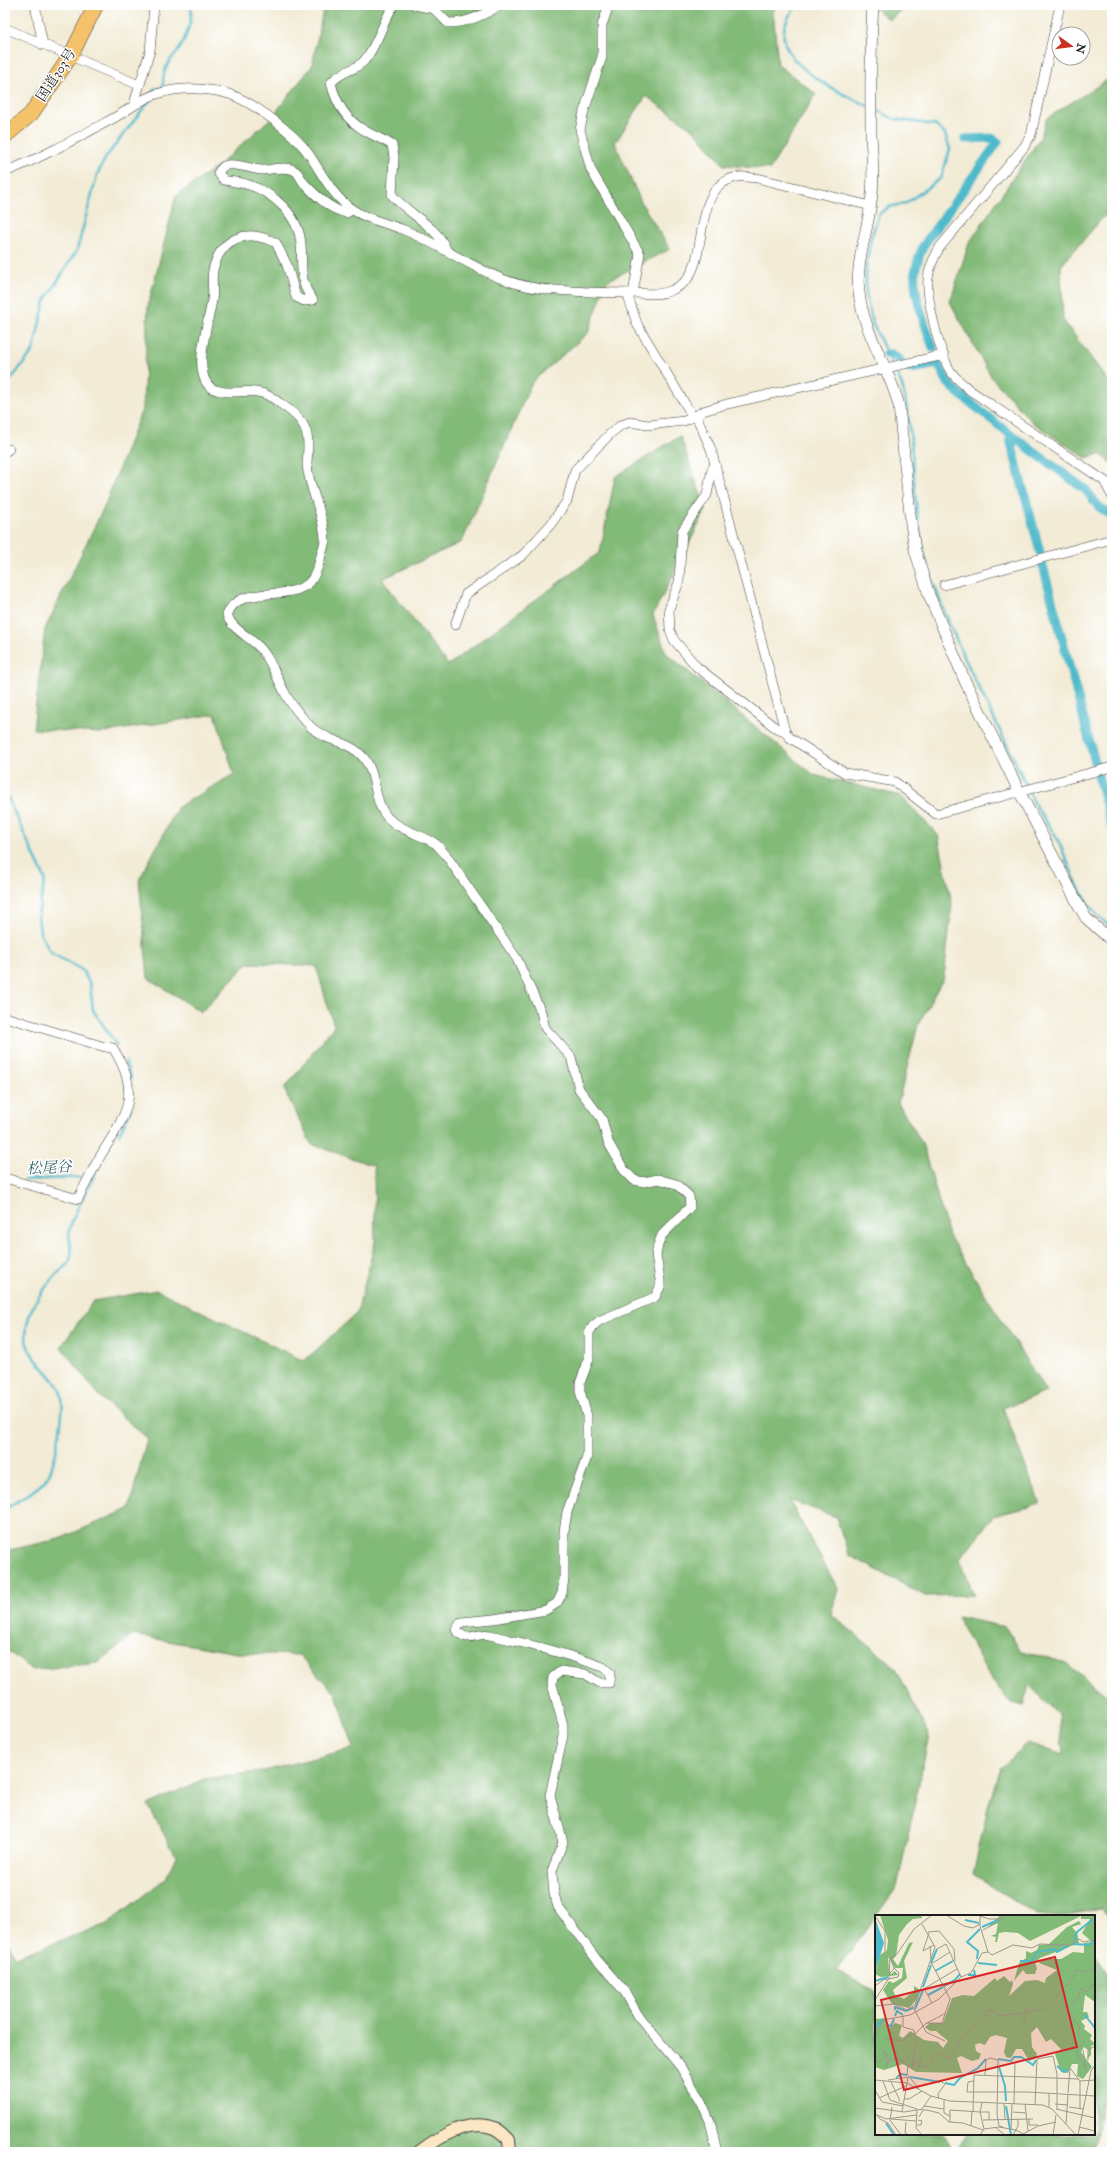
<svg xmlns="http://www.w3.org/2000/svg" width="1117" height="2157" font-family="'IM FELL Double Pica','Noto Serif JP',serif">
<style>
.forest{fill:#82ba78;stroke:#4f6b4a}
.lines{fill:none;stroke-linecap:round;stroke-linejoin:round}
.stream{stroke:#4eb9cb;stroke-width:2.5}
.canal{stroke:#4eb9cb;stroke-width:9}
.minor-casing{stroke:#3c3b38;stroke-width:10}
.tertiary-casing{stroke:#3c3b38;stroke-width:12}
.secondary-casing{stroke:#3c3b38;stroke-width:14}
.trunk-casing{stroke:#3c3b38;stroke-width:16}
.minor{stroke:#fff;stroke-width:9}
.tertiary{stroke:#fff;stroke-width:11}
.secondary{stroke:#fbe7c3;stroke-width:12}
.trunk{stroke:#f4c26a;stroke-width:15}
.labels{text-anchor:middle;dominant-baseline:central;stroke-width:3;stroke-linejoin:round;paint-order:stroke}
.street-label{font-size:14px;fill:#1c1c1c;stroke:#fff}
.water-label{font-size:15px;font-style:italic;fill:#32636b;stroke:#fff}
.inset-river{fill:none;stroke:#4eb9cb;stroke-width:2}
.inset-road{fill:none;stroke:#9c988b;stroke-width:1}
.view{fill:#d62828;fill-opacity:0.15;stroke:#d62828;stroke-width:2}
.inset-edge{fill:none;stroke:#1c1c1c;stroke-width:2}
</style>
<rect width="100%" height="100%" fill="#fff"/>
<filter id="ink" filterUnits="userSpaceOnUse"><feTurbulence type="fractalNoise" baseFrequency=".025" numOctaves="2"/><feDisplacementMap in="SourceGraphic" scale="8" xChannelSelector="R" yChannelSelector="G"/><feConvolveMatrix kernelMatrix="1 2 1 2 8 2 1 2 1" color-interpolation-filters="sRGB"/></filter>
<filter id="wash" filterUnits="userSpaceOnUse"><feTurbulence type="fractalNoise" baseFrequency=".012" numOctaves="4" result="noise"/><feDisplacementMap in="SourceGraphic" scale="16" xChannelSelector="R" yChannelSelector="G"/><feGaussianBlur stdDeviation="0.9" result="paint"/><feColorMatrix in="noise" values="0 0 0 0 0 0 0 0 0 0 0 0 0 0 0 0 0 1.4 0 .05"/><feComposite in="paint" operator="in"/></filter>
<g filter="url(#wash)">
<rect width="100%" height="100%" fill="#f2ebd5"/>
<g class="forest">
<polygon points="324,5 780,5 773,10 778,65 816,94 770,169 724,165 694,130 646,96 615,143 642,204 670,249 607,281 588,333 532,382 462,542 382,579 448,665 600,552 615,477 680,436 706,510 653,615 666,653 814,775 901,796 938,835 952,904 944,977 918,1025 898,1103 922,1143 949,1236 1046,1392 1003,1408 1040,1504 993,1516 960,1559 974,1595 925,1596 849,1555 836,1517 789,1500 838,1589 831,1614 896,1668 929,1736 897,1887 836,1971 876,1991 876,2134 943,2134 953,2152 5,2152 5,1935 15,1957 107,1924 166,1878 176,1856 148,1805 204,1779 264,1771 354,1748 336,1694 299,1655 237,1653 133,1635 98,1663 33,1670 5,1649 5,1551 59,1539 129,1509 147,1438 102,1399 61,1347 93,1301 157,1290 304,1361 357,1313 375,1242 374,1166 311,1144 284,1089 334,1026 316,966 248,963 201,1012 148,978 139,880 178,807 234,774 215,714 101,733 33,729 45,629 104,507 143,407 148,306 176,196 218,166 272,117 312,66"/>
<polygon points="871,5 906,5 890,20"/>
<polygon points="1112,77 1112,207 1061,266 1063,320 1112,386 1112,464 1100,454 1086,458 1032,422 992,378 950,302 969,243 1040,138 1047,118"/>
<polygon points="957,1617 1005,1627 1021,1651 1066,1663 1112,1700 1112,1922 1103,1909 1060,1916 1037,1916 973,1874 988,1807 1000,1768 1028,1743 1063,1755 1059,1715 1029,1685 1023,1706 1010,1703 990,1678"/>
<polygon points="1094,1951 1112,1982 1112,2071 1103,2101 1093,2152 956,2152 967,2134 1094,2134"/>
</g>
<g class="lines">
<g class="stream">
<path d="M798 5C751 53 832 89 868 106"/>
<path d="M153 93 154 89 163 88C163 80 163 73 167 66 170 59 176 54 180 48 187 36 193 18 191 5"/>
<polyline points="874,109 894,119 935,125 945,134 950,149 941,178 906,203 889,207 879,214 871,238 866,267 866,294 873,325 892,364"/>
<path d="M894 368C906 388 907 410 910 432 915 478 914 526 929 570 954 646 994 715 1027 787"/>
<polyline points="5,387 33,351 45,301 77,250 97,175 106,157 149,101"/>
<polyline points="5,786 9,801 45,879 38,916 40,933 51,953 82,970 90,984 93,1010 117,1046"/>
<polyline points="1029,792 1036,807 1056,836 1078,886 1094,912 1112,929"/>
<polyline points="125,1061 131,1079"/>
<polyline points="119,1134 130,1112 131,1105"/>
<polyline points="25,1180 86,1177"/>
<path d="M5 1509C19 1500 39 1490 48 1476 56 1461 67 1404 60 1390 52 1372 26 1357 26 1337 26 1309 41 1292 58 1273 62 1269 68 1265 70 1260 74 1249 69 1243 69 1233 69 1221 90 1185 96 1172"/>
</g>
<g class="canal">
<path d="M933 348C926 327 913 295 915 273 916 264 920 254 923 246L998 142 992 138 965 139"/>
<polyline points="886,354 892,354 900,360"/>
<polyline points="909,367 911,369 938,364 948,383 958,393 1011,435 1086,490 1098,506 1112,516"/>
<polyline points="1011,435 1010,439 1040,552"/>
<polyline points="1042,562 1096,766"/>
<polyline points="1098,776 1112,828"/>
</g>
</g>
</g>
<g filter="url(#ink)">
<g class="lines">
<g class="minor-casing">
<g id="minor">
<polyline points="35,5 43,45"/>
<path d="M394 5C382 22 378 45 364 61 353 72 342 70 331 83 336 103 346 120 364 130 373 136 383 139 392 145L394 157 392 195C408 214 437 226 446 249"/>
<path d="M415 5 434 9 448 23C469 23 484 14 501 5"/>
<polyline points="609,5 602,25 602,57 584,111 580,130 591,170 640,254 633,293"/>
<path d="M1060 5 1031 135 1024 147 940 247C934 257 929 267 928 279 926 299 939 348 948 367 952 376 963 384 971 391L1112 486"/>
<polyline points="5,28 139,85"/>
<polyline points="134,104 150,51 154,5"/>
<path d="M5 172C41 158 77 138 112 119 130 110 143 96 164 92 185 87 211 88 232 95 255 104 294 133 308 153 322 173 332 196 353 210 368 220 387 223 404 230 458 252 494 288 556 290 581 292 608 293 633 293 646 293 658 296 670 291 675 289 685 283 688 278 708 251 693 184 738 177 744 176 751 178 757 178L871 206"/>
<path d="M352 210 347 213C330 210 315 195 304 183 301 180 299 173 295 171 287 165 271 170 261 170 250 169 239 163 227 165 223 166 220 169 218 173L224 180C232 182 241 182 249 185 274 193 299 216 301 244 303 266 298 281 313 300L304 301 296 297 287 265 276 243C247 228 221 237 213 270 211 280 214 290 212 300 209 322 191 372 211 388 234 399 252 382 277 401 288 409 302 418 306 431 310 443 307 453 307 465 309 489 324 514 325 539 325 545 321 553 320 560 318 567 315 576 310 582 289 603 238 583 227 615 232 630 251 637 261 649 272 662 276 676 284 691 288 701 303 719 311 727 326 742 350 741 363 757 378 774 372 801 388 818 401 831 421 834 436 844 439 847 443 852 446 855L517 959 541 1012 545 1028 571 1057 579 1089 602 1119 608 1142 624 1170 634 1180 644 1182 658 1179 676 1184 689 1196 690 1207 662 1235 658 1245 656 1255 660 1280V1287L655 1297 599 1321 593 1326 589 1333V1359L580 1383V1391L587 1416V1457L567 1512 564 1531V1579L562 1593 557 1603 546 1610 494 1619 461 1622 456 1630C468 1644 475 1632 490 1635 529 1644 566 1653 603 1667L610 1673 609 1683H600L585 1674 561 1671 553 1677 552 1684 563 1725V1736L550 1795 563 1842 552 1871 554 1894 558 1907 597 1960 625 1992 639 2017 680 2066 701 2101 710 2121 717 2152"/>
<polyline points="627,293 637,324 693,417 696,416 711,449 785,731 789,737 845,773 895,782 936,814 1112,767"/>
<polyline points="696,416 703,411 727,404 944,355"/>
<polyline points="5,452 9,449"/>
<polyline points="715,464 712,469 707,495 682,531 679,582 669,609 670,630 674,640 697,667 776,728 785,731"/>
<polyline points="1104,481 1112,496"/>
<polyline points="944,585 1112,539"/>
<polyline points="455,625 466,594 523,555 551,524 567,501 575,470 610,434 621,425 630,422 648,425 684,421 693,417"/>
<path d="M5 1017 105 1047 113 1048C140 1092 129 1110 104 1150 94 1166 86 1183 78 1199L5 1178"/>
</g>
</g>
<g class="tertiary-casing">
<path id="tertiary" d="M873 5C870 49 871 92 871 135 872 154 874 174 872 193 870 226 855 259 859 292 863 333 889 366 899 406L911 524 915 550 929 595 965 681 1019 791 1078 904 1086 918 1112 941"/>
</g>
<g class="secondary-casing">
<path id="secondary" d="M419 2152C439 2137 468 2118 494 2128 500 2130 505 2136 509 2140L510 2152"/>
</g>
<g class="trunk-casing">
<polyline id="trunk" points="5,136 31,114 70,57 96,5"/>
</g>
<use href="#minor" class="minor"/>
<use href="#tertiary" class="tertiary"/>
<use href="#secondary" class="secondary"/>
<use href="#trunk" class="trunk"/>
</g>
</g>
<g class="labels">
<g class="street-label">
<text transform="translate(56 75) rotate(-57)">国道303号</text>
</g>
<g class="water-label">
<text transform="translate(49 1168) rotate(-3)">松尾谷</text>
</g>
</g>
<g transform="translate(875 1915)">
<rect width="220" height="220" fill="#f2ebd5"/>
<path d="M5 0H46L47 3 38 4 32 9 24 20 21 41 18 44 23 51 34 28 38 27 29 46 32 63 18 75 20 80 29 84 39 76V71L45 75 42 84 34 93 17 89 8 75 14 66 18 68 27 63 28 53H20L13 42 14 56 16 59 20 56 23 60 6 62 0 59 5 40 12 35 13 25ZM127 0H220V87L210 80 208 97H212L214 102 206 106 210 111 209 114 217 120 215 124 220 129 216 131V140L212 144 214 136 209 132 206 137 217 152 208 164 202 161 203 149H197L193 158 186 157 180 139 186 134 176 124 171 127 162 112 156 118 157 132 162 139 160 144 154 146 147 134H141L136 143 131 142 129 137 132 123 121 120 115 122 110 130 104 128 100 130 101 136 106 139 104 144 97 146 86 141 82 143 87 158 41 157 28 149 9 155 0 152V104L12 103 10 108 14 113 20 108 27 110 24 121 28 123 35 116 49 125 63 127 68 133 73 126 61 116H55L50 112 55 108H68L77 83 88 80 99 81 120 63 122 66 129 61 135 67 137 65 138 69 134 81 150 66 162 65 170 68 171 63 182 55 164 48 168 44H186L198 37 209 38V28L217 27 207 18 215 4H206V1L155 26 143 18 130 17 124 18 122 27H120L121 22 116 21 121 19 123 8 115 11 114 9ZM204 6 206 9 197 12 202 18 204 28 165 43 160 48 162 53 160 59H151L148 55 139 66 144 48 151 43V36L156 38 162 35 164 30 174 29 192 12Z" fill="#82ba78"/>
<path d="M0 3 9 28 0 57Z" fill="#4eb9cb"/>
<path class="inset-river" d="M90 5 104 8M107 12 123 5M199 26 202 17 218 4M198 29 214 30 219 26M102 44 103 36 92 27 105 14M145 46H156L163 37 179 34 182 37 193 31M56 48 62 34M103 48 122 50M60 56 78 46M93 60H100L99 55M0 66 13 62M69 71 80 65 85 59M48 72 56 50M53 80 68 72M40 94 48 75M20 95V92L31 96 38 93M209 99 220 113M20 101 22 96 28 100M11 106 12 110 16 111 19 104M0 113 8 104M123 144 136 146 139 142H146L158 150 161 145M182 151 189 157 193 154M124 152 130 171 131 186M35 162 65 167M21 163 26 159 32 160M70 168 79 170 85 163 103 153 111 144M131 191 136 220M11 208 19 220"/>
<path class="inset-road" d="M71 0 89 11 98 13 105 9M0 1 10 16V36M105 1V11L113 37M105 1 114 4H123L125 0M108 15 125 6 127 0M53 17 64 16 79 34 80 46M54 18 48 36 59 30M55 31 56 44M62 34 71 29 86 62M56 49 75 37M15 58 19 54 16 43 22 39 39 14 57 0M0 71 8 65 23 62 24 58 19 53M49 73 57 88M47 75 82 54M0 85 14 63 15 42M0 91 19 89 32 95 40 90 60 32 47 9M38 92 48 111M28 101V112L39 115 41 125 37 154 39 148 46 144 43 152 55 151 56 143 65 138 74 144 88 122 110 102 111 95 119 96 124 101 146 98 150 106 151 93 152 97 170 93 199 62 201 55 210 57 220 53M52 108H67L75 84 57 49M48 111 51 117 70 126M40 119 50 109 71 98M0 122 8 105 35 100 64 84 86 62 96 58 107 38 113 37 117 40 138 30 157 33 165 29 195 30 204 24 208 27 220 25M208 135 211 154 201 137 209 126 203 120 205 112 190 93 203 84 205 74 212 77 216 70H220M21 143V137L10 123 27 126 39 118M37 145 33 151 32 159 44 174M213 145V135L220 131M1 147 8 145 10 139 7 134 12 139 11 153 14 145 21 143 29 147 38 137M110 160 111 145 115 143 123 145 122 199 124 211 128 212M0 165 32 168 56 181 75 186 168 190 177 194 201 220M13 165 34 162M8 166 15 185 42 194 41 213 47 220M99 166 93 167 92 177H153L220 181M205 166 220 165M16 167 25 186M0 175 7 187 28 191M193 178 195 153 205 166V179M4 183 31 171M29 184H34L47 176M64 184 63 179 70 169 64 165M69 185V198L75 201M107 188 105 197 109 214M129 189 130 204M139 189 140 147M150 189 153 216M180 189 193 190M160 190 162 144 178 141 182 159V194M49 191 69 194M17 192 15 205 26 220M174 192V178M194 192 208 194M0 193 29 197 48 194M47 194 56 181M181 194 220 203M205 194V179M98 196 99 160 204 164M27 197 33 162M105 197H114V205M138 197 151 198M0 198 5 204 13 208 21 220M2 200 11 204 42 200M44 202 48 195H52L64 198 74 207 88 208 108 215M16 204 41 206M154 204V210H163M108 205 158 204M31 207 30 218 34 220M75 207V195L105 197M191 209 193 179M42 210H46L47 206 43 205M96 211 97 196M120 212 130 220M204 212 220 216M136 214 137 189M105 220 109 214 124 212 141 215 148 219 163 211 181 207M138 220 143 211V204M178 220 181 200M203 220 216 156 220 150"/>
<path class="view" d="M180 42 202 132 29 175 6 85Z"/>
<rect width="220" height="220" class="inset-edge"/>
</g>
<rect width="1117" height="2157" fill="none" stroke="#fff" stroke-width="20"/>
<g transform="translate(1071 46) rotate(104)"><circle r="19" fill="#ffffff" stroke="#a4a4a4"/>
<path d="M0-3L7 15L0 10L-7 15Z" fill="#c8321e"/>
<text y="-6" font-size="11" font-weight="bold" text-anchor="middle" fill="#1c1c1c">N</text>
</g>
</svg>
